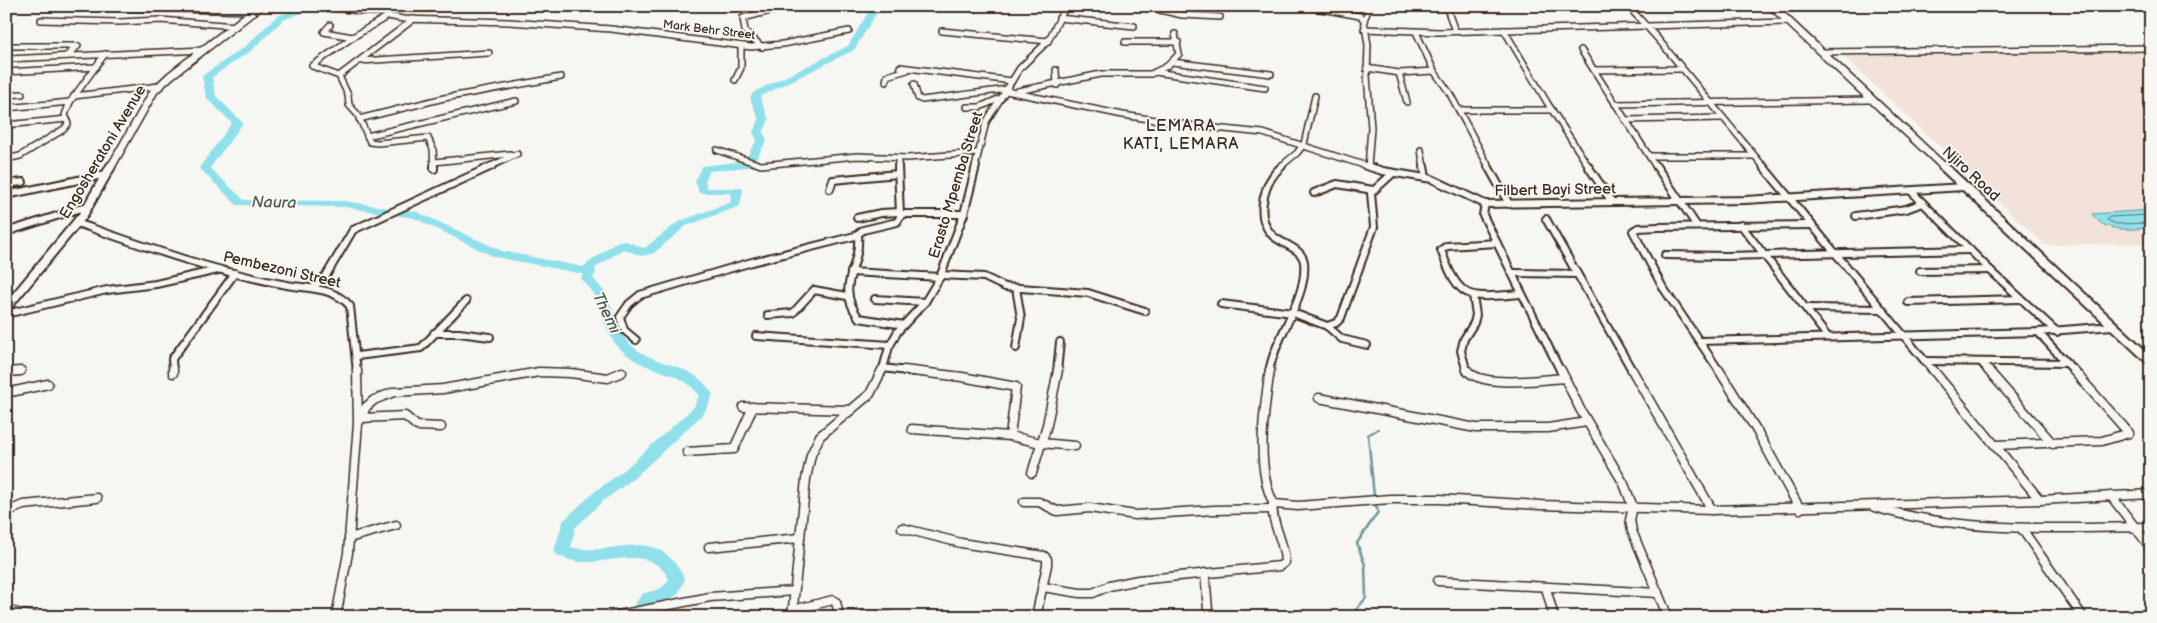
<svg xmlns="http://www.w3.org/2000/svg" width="2157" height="623" font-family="'Balsamiq Sans',sans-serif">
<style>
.built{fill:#f2e2d9}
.water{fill:#8fe0ea;stroke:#6d9798}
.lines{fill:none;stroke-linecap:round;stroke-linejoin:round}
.shore{stroke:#5d7370;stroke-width:1}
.stream{stroke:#6d9798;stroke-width:2.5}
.river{fill:#8fe0ea;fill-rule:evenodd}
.street-far2-casing{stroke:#3b2a1e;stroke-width:8}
.street-far1-casing{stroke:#3b2a1e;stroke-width:10}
.street-casing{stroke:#3b2a1e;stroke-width:11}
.secondary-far1-casing{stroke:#3b2a1e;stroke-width:10}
.secondary-casing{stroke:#3b2a1e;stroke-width:12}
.street-far2{stroke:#f6f6f2;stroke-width:5}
.street-far1{stroke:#f6f6f2;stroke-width:6}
.street{stroke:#f6f6f2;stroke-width:8}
.secondary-far1{stroke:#f6f6f2;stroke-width:7}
.secondary{stroke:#f6f6f2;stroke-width:8}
.labels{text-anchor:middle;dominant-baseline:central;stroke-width:4;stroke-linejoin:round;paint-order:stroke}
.far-street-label{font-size:12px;fill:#3b2a1e;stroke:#f6f6f2}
.street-label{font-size:15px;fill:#3b2a1e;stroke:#f6f6f2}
.neighbourhood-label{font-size:16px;letter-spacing:1px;fill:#3b2a1e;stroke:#f6f6f2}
.water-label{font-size:16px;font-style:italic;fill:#505851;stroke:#f6f6f2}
</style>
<rect width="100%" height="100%" fill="#f6f6f2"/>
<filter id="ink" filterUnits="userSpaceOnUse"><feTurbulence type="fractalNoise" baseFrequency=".02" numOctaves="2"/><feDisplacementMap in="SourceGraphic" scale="10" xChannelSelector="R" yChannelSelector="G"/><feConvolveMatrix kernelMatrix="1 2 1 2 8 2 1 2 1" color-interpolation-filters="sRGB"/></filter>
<g filter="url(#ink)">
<g class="built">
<polygon points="1451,6 1485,6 1489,13 1454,13"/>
<polygon points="2151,50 2151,243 2045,245 1843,56"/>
</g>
<path class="water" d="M2151 210V228C2130 229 2105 234 2092 214Z"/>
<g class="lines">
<polyline class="shore" points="2151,215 2109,217 2107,220 2116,224 2151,223"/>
<g class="stream">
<polyline points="1374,496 1368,435 1378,429"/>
<polyline points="1350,617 1366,598 1365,565 1357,543 1378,512 1376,506"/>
</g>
<path class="river" d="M307 6 317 7 283 20 252 50 212 77 216 96 243 123 210 168 244 200 344 201 417 212 502 251 583 267 618 241H626L643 248 646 247 678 222 731 202V193H699L695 180 702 166 744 161 757 140 753 132 759 120 750 98 754 92 848 46 872 6H881L854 50 761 96 760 98 769 120 763 132 767 140 752 166 748 167 709 171 705 180 707 188H741L743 190 740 206 686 226 654 253 642 256 623 249 595 268 596 272 593 278C598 284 603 289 607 296 615 313 616 331 630 344 656 369 693 360 713 395L704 413 634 478 603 501 575 528 571 547C617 559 655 520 685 579L678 594 667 602 653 605 644 617H626L642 594C653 590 663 591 669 579 651 546 617 562 587 562 577 563 566 559 557 555L554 551 563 521 593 493 624 470 694 407 699 395C681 370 649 373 626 354 606 339 605 318 595 297 591 290 585 284 581 278L583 274 495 257 414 218 344 207 237 205 199 168 232 123 206 97 202 76 246 46 277 16Z"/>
<g class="street-far2-casing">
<g id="street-far2">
<polyline points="54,6 255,11"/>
<path d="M323 6C352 10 380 17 409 6"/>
<polyline points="1161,6 1160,10 1182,15 1220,17"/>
<polyline points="1305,6 1360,16 1364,20 1368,45 1367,75 1371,128 1368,167"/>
<polyline points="1446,6 1455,31"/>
<polyline points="1628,6 1658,39 1764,167"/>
<polyline points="973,9 975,6"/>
<polyline points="386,13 388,16 403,19 509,22 611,29 751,47 783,44 849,31"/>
<polyline points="388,16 353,37 312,66 339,76 348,95 349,105 358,115 370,142 378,143 428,138 433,149 434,167"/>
<polyline points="1059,18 1134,26"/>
<polyline points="41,20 119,22 160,20 236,26"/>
<polyline points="1364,20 1370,6"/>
<polyline points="330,25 324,32 353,37"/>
<polyline points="1364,29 1440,32 1788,22"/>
<polyline points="1504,30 1548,104 1589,167"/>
<polyline points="942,31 1048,41"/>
<polyline points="1416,32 1434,71 1449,92 1489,167"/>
<polyline points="1125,42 1178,42"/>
<polyline points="6,46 78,46 66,56"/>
<polyline points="762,47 745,31 743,18 790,6"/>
<polyline points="1581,50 1656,167"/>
<polyline points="1821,52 2151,48"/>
<polyline points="6,59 204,50"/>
<polyline points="360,61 489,53"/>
<polyline points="1172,62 1271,74"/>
<polyline points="900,67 1012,81"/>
<polyline points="1367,68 1399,73 1434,71"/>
<polyline points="1056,70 1057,85"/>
<polyline points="1594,70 1682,69"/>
<polyline points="6,72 96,67"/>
<polyline points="1155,72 1265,88"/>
<polyline points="1399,73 1407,102"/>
<polyline points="339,76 414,19"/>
<polyline points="735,80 741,68 741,46"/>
<polyline points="886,82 887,76 907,70"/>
<polyline points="914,84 918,98 922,100 1008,89"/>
<polyline points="1006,91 1123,115 1195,126 1263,133 1370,167"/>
<polyline points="1018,91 1101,74 1151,74 1167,66 1179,54 1175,34"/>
<polyline points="6,95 22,94"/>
<polyline points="74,96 159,86"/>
<polyline points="1615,104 1871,100"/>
<polyline points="967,107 980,107 998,99"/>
<polyline points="6,108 70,102"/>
<polyline points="1459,110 1552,110"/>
<polyline points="359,119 444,98 561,77"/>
<polyline points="1625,120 1723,118"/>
<polyline points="6,125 67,119"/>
<polyline points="367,136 516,101"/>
<polyline points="717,150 761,165 857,156 907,158 978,153"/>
<polyline points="1421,150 1424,167"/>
<polyline points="1650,156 1754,156"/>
<polyline points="898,158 898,167"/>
<polyline points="6,159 20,156 64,129 68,124 65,115 70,102 105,54"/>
<polyline points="434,162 510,154"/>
<polyline points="489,167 517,154"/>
<polyline points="975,167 986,122 1020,68 1048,41 1066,6"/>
<polyline points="1280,167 1297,153 1304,144 1315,96"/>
</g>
</g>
<g class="street-far1-casing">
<g id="street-far1">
<polyline points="898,166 900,215"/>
<polyline points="1366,166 1383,171 1432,179 1485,204"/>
<polyline points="1424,166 1426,178"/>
<polyline points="1488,166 1509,204"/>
<polyline points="1588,166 1612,202"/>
<polyline points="1656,166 1697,226"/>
<polyline points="1763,166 1934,372"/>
<polyline points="434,169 434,166"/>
<polyline points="6,184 23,182"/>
<polyline points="830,189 833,180 898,174"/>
<polyline points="1911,191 1990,270 2057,332"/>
<polyline points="1314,193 1337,184 1373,190"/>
<polyline points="6,195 107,174"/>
<polyline points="1856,216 1906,209 1923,203"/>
<polyline points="857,218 881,213 900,212"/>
<polyline points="1546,219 1633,372"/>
<path d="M77 223C146 247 215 272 287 285 310 289 333 287 350 306L357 372"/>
<polyline points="1741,225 1827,336"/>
<polyline points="6,232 88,206"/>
<path d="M858 235C861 270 834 284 859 318L904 325"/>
<path d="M1497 243 1447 246 1441 250C1460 302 1468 298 1521 294"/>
<polyline points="1665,255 1726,256 1970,250"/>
<polyline points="1920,271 1990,270"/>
<polyline points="851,272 940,277"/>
<polyline points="1512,273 1577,274"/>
<polyline points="941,275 984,277 1005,287 1088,293 1145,311"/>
<polyline points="313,288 327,274 353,230 492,166"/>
<polyline points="1016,288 1021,318 1016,348"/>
<polyline points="875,299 925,302"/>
<polyline points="1908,302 2020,299"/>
<polyline points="1221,304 1293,313 1327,326 1342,339 1367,345"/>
<polyline points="1807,308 1882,309"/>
<polyline points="6,314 107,290 156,284 218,270"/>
<polyline points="768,315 793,313 814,290 847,296"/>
<polyline points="1327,326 1336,323 1341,318 1374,227 1371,193 1392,174"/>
<polyline points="2038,332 2075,372"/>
<polyline points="434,333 459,333 490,337"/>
<polyline points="756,336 890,345"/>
<polyline points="636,340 624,330 620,317 629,304 640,295 752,262 855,236 863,230 897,222 902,214 964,214"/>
<polyline points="1701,341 2038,332 2113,326"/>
<polyline points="357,356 421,348 466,301"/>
<polyline points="1925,361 2067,363"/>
<polyline points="1981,362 1989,372"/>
<polyline points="883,368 915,372"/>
<polyline points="11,372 21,371"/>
<polyline points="173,372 172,359 235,273"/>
<polyline points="882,372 889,347 898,331 925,302 940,277 964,214 976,166"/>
<polyline points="1057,372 1060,342"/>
<path d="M1269 372C1275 336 1308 298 1304 262 1302 248 1281 244 1272 235 1254 216 1264 181 1282 166"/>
<polyline points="1467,372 1461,351 1464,339 1474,323 1476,315 1473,295"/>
<polyline points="1561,372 1483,215 1485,204 1745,200 1964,187"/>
<polyline points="1720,372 1662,286 1633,231 1638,228 1658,227 1811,225"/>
</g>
</g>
<g class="street-casing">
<g id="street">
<polyline points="173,370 173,373"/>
<polyline points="904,370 962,377 1016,387 1010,436"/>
<path d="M1270 370C1264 409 1255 469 1274 504L1298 506 1391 499H1439L1540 505 1712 510 2040 500 2151 494"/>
<path d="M1467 370C1481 389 1543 379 1565 378"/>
<polyline points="1561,370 1580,409 1624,484 1633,507 1630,520 1632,531 1668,617"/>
<polyline points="1632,370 1712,510"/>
<polyline points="1719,370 1757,431 1800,509"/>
<polyline points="1933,370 2040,500"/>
<polyline points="1988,370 2053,444"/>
<polyline points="6,372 21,371"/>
<polyline points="6,393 48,384"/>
<polyline points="1319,398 1476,428 1548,428 1587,422"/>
<polyline points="743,407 851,410"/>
<polyline points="361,418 405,416 417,426 441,427"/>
<polyline points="359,422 366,407 374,400 394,392 443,389 539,372 570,373 608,378 622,372"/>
<polyline points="912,429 1010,436 1041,443 1075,446"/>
<polyline points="1996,445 2102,441 2129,433 2073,370"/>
<polyline points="687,452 734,449 753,407"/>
<polyline points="1032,473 1047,425 1058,370"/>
<polyline points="2111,496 2151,548"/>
<polyline points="1024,502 1039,502 1057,511 1090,508 1135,515 1214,510 1271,509"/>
<path d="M1874 507C1965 534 2057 528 2151 527"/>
<polyline points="6,512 23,505 97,498"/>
<polyline points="902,528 961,543 1044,556 1047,559 1047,565 1036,617"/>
<polyline points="2022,529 2083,617"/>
<polyline points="349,538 396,525"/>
<polyline points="709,547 800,538"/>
<polyline points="1205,573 1208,610 1206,617"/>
<polyline points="1438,581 1658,593"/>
<path d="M1043 587 1080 593H1093L1109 586 1138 580 1280 566 1285 562C1285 543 1270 521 1273 504"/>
<polyline points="1546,588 1554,617"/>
<polyline points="6,610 35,617"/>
<polyline points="793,610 833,600 836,602 839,615 890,617"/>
<polyline points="336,617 348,553 358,423 357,370"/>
<polyline points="609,617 710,597 794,591"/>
<polyline points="792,617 806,479 811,455 820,436 870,394 882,370"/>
</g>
</g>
<g class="secondary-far1-casing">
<g id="secondary-far1">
<polyline points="1772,6 1944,167"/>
<polyline points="111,167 154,91 170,76 260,6"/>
</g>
</g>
<g class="secondary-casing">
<g id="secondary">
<polyline points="1943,166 2151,361"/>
<polyline points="6,308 83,215 111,166"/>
</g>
</g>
<use href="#street-far2" class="street-far2"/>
<use href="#street-far1" class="street-far1"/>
<use href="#street" class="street"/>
<use href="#secondary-far1" class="secondary-far1"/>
<use href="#secondary" class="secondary"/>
</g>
</g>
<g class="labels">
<g class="far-street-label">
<text transform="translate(709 30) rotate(7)">Mark Behr Street</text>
</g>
<g class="street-label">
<text transform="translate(103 152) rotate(-59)">Engosheratoni Avenue</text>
<text transform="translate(1971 174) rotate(43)">Njiro Road</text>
<text transform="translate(956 185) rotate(-73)">Erasto Mpemba Street</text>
<text transform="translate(1555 190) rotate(-1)">Filbert Bayi Street</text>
<text transform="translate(282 270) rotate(13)">Pembezoni Street</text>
</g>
<g class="neighbourhood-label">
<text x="1181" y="126">LEMARA<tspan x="1181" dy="18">KATI, LEMARA</tspan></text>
</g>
<g class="water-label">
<text transform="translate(274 203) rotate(1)">Naura</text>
<text transform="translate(606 313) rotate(64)">Themi</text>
</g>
</g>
<rect width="2157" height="623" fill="none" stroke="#f6f6f2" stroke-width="25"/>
<rect x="12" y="12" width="2132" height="598" fill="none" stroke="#3b2a1e" stroke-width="2" filter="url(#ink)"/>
</svg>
